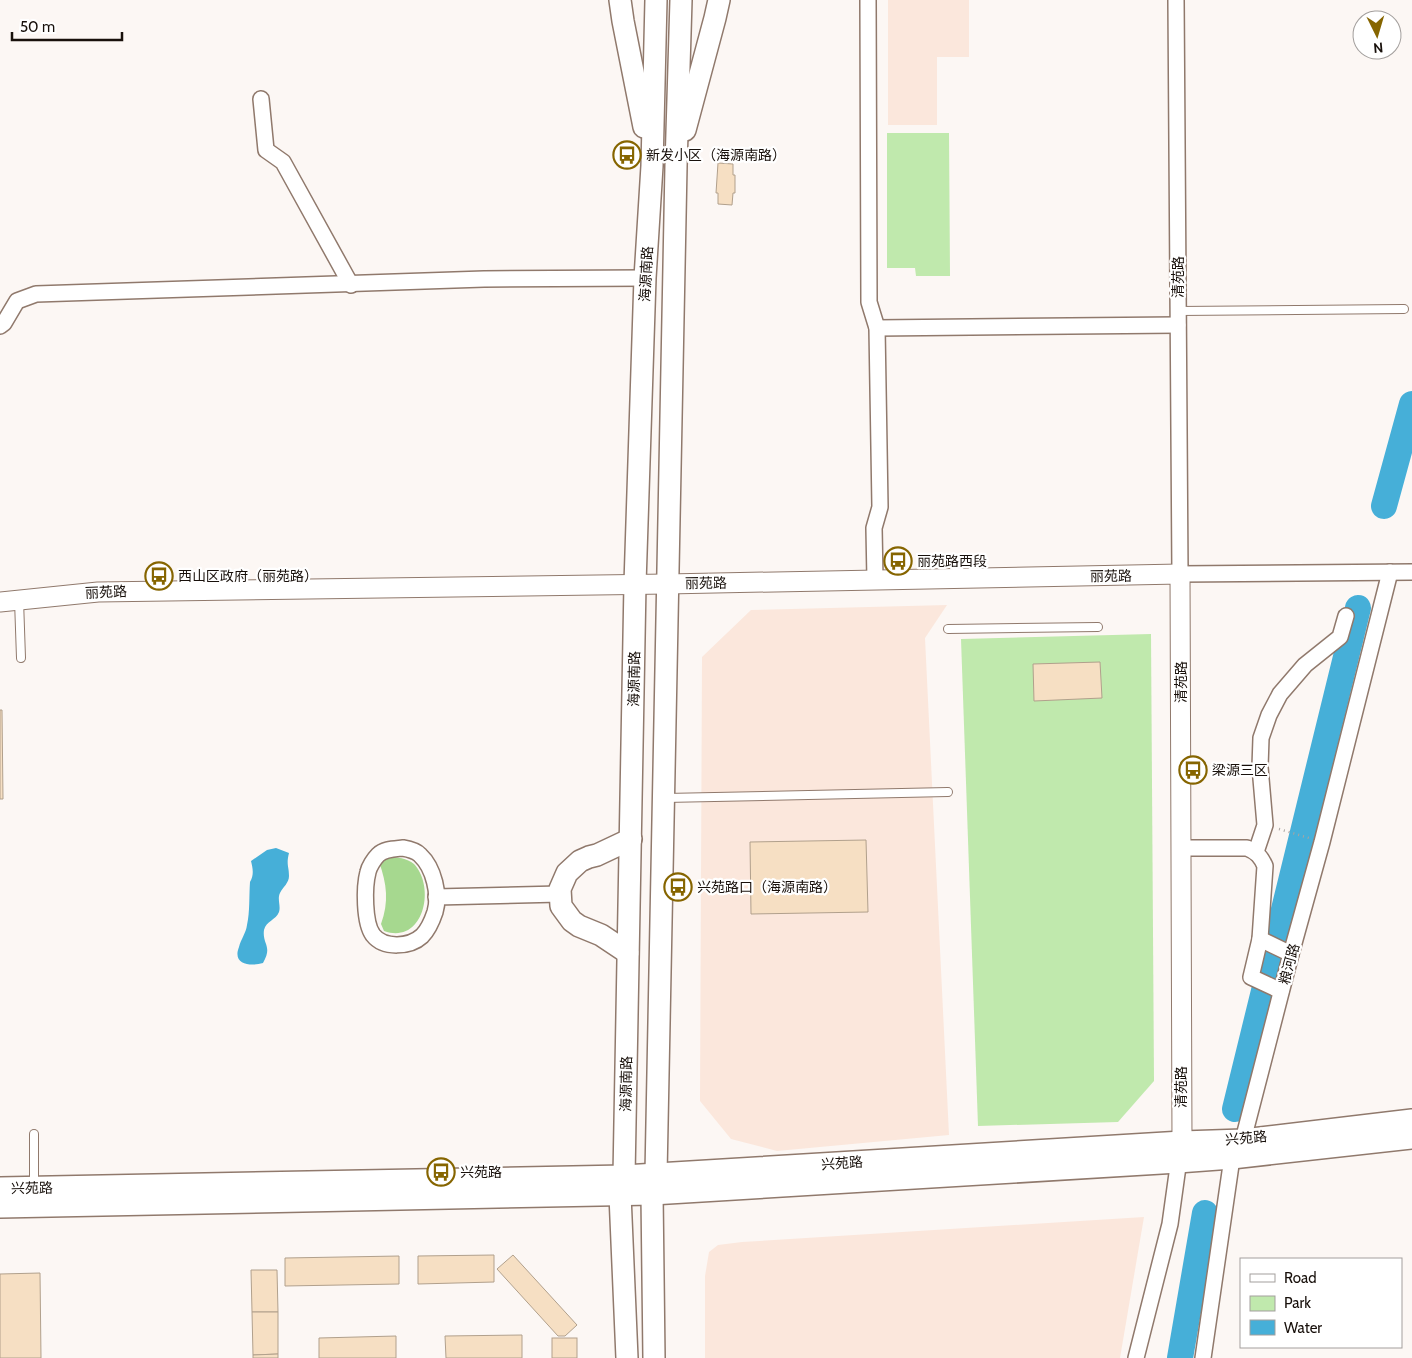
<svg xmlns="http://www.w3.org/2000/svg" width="1412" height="1358" font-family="Cabin,'Noto Sans SC',sans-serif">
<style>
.built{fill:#fbe7dc}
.green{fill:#c0e9ad}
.forest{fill:#a6d88f}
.water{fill:#46afd8}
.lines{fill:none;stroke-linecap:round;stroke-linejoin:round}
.river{stroke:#46afd8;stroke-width:26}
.building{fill:#f6dfc3;stroke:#b1a08c}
.service-casing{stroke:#90796c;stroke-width:10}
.minor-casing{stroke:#90796c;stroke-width:18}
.tertiary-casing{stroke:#90796c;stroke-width:21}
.secondary-casing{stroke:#90796c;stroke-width:24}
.path{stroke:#aaa4a0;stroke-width:2.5;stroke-dasharray:1 4;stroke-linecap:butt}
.service{stroke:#fff;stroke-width:8}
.minor{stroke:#fff;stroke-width:15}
.tertiary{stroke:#fff;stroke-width:19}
.secondary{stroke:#fff;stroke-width:21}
.labels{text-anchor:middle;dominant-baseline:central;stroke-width:4.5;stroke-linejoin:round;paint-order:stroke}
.poi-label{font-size:14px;fill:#18100b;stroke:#fff;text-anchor:start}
.street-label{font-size:14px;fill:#18100b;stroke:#fff}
</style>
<rect width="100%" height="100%" fill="#fcf7f4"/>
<g class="built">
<polygon points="888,0 969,0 969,57 937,57 937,125 888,125"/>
<polygon points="947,605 925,638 949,1135 777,1151 731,1139 700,1101 702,657 751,610"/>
<polygon points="1144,1217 1120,1358 705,1358 705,1276 709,1252 718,1245 742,1242"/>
</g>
<g class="green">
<polygon points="887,133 949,133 950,276 916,276 915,268 887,268"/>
<polygon points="1151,634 1154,1081 1118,1122 978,1126 961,639"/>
</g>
<path class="forest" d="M388 857C397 857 407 858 414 864 436 887 424 945 384 931L381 924C389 902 387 884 379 862Z"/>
<path class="water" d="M276 848 289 853C286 865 289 866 289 876 289 883 283 887 280 893 277 899 281 906 279 912 276 920 266 921 264 930 262 944 273 946 263 963 250 967 232 964 239 947 241 939 246 933 247 925 250 912 249 896 250 882 254 875 253 869 251 861L267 850Z"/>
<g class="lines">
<g class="river">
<polyline points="1384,506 1412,404"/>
<polyline points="1235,1109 1358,608"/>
<polyline points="1180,1358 1205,1213"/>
</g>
</g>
<g class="building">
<polygon points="718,163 733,164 733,175 735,175 735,193 733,193 732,205 718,204 718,193 716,193"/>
<polygon points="1100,662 1102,698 1034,701 1033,664"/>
<polygon points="0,710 2,710 3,799 0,799"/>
<polygon points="866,840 868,912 751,914 750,842"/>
<polygon points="494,1255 494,1282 418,1284 418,1256"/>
<polygon points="513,1255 577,1325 565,1336 558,1336 497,1269"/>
<polygon points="399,1256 399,1284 285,1286 285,1258"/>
<polygon points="251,1270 277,1270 278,1312 252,1312"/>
<polygon points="40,1273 41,1358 0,1358 0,1274"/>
<polygon points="252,1312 278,1312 278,1354 253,1355"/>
<polygon points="522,1335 522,1358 446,1358 445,1336"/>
<polygon points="396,1336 396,1358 319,1358 319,1338"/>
<rect x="552" y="1338" width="25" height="20"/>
<polygon points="278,1354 278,1358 253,1358 253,1355"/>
</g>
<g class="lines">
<g class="service-casing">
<g id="service">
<polyline points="1178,311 1404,309"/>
<polyline points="19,600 21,658"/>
<polyline points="948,629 1098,627"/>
<polyline points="665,798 948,792"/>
<polyline points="34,1134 34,1186"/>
</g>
</g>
<g class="minor-casing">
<g id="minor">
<polyline points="868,0 869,302 877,328 880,507 874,528 875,580"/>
<polyline points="1176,0 1180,574 1412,572"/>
<polyline points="261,99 266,150 283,162 351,285"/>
<polyline points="0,326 4,323 17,301 36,294 484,279 645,278"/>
<polyline points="877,328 1178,325"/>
<path d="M403 848C409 849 416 851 420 855 434 868 440 895 435 912 432 921 428 930 422 936 410 947 384 949 373 935 364 923 364 887 368 872 369 867 374 859 378 855 384 849 394 849 403 848Z"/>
<path d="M1181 848H1247C1257 852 1261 857 1265 866L1260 939 1251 977 1281 991"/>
<polyline points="1256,852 1265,825 1260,767 1261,738 1269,715 1280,694 1305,665 1340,637 1346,616"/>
<polyline points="436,897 560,894"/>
<polyline points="1260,939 1291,954"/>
<polyline points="1136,1358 1170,1224 1180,1152"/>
<polyline points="1203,1358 1232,1158 1243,1140 1291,954 1322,842 1390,572"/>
</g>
</g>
<g class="tertiary-casing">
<polyline id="tertiary" points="0,602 98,592 667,584 1180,574 1182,1142"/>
</g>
<g class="secondary-casing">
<g id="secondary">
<polyline points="620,0 623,21 644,127"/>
<polyline points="685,130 715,18 719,0"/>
<polyline points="628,953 601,935 579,926 572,921 561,906 560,889 567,873 580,861 589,857 597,855 631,839"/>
<polyline points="0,1188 624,1176 1182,1142 1243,1140 1412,1120"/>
<polyline points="0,1207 652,1194 1178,1162 1232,1158 1412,1138"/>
<polyline points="627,1358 620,1195 624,1176 635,584 645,278 652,166 656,0"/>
<polyline points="654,1358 652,1194 656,1174 676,166 681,0"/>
</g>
</g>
<polyline class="path" points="1279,829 1309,838"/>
<use href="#service" class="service"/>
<use href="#minor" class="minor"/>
<use href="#tertiary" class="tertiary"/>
<use href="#secondary" class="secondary"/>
</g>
<defs>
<g id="bus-ring" transform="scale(1.4375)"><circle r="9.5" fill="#fff" stroke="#866500" stroke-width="1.5"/><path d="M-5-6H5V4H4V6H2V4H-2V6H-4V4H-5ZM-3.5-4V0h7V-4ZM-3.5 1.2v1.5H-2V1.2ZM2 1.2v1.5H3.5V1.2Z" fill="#866500"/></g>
</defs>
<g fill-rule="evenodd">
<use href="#bus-ring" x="627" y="155"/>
<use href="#bus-ring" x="898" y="561"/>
<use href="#bus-ring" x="159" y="576"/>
<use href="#bus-ring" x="1193" y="770"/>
<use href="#bus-ring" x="678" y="887"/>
<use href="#bus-ring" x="441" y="1172"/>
</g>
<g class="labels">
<g class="poi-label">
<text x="646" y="155">新发小区（海源南路）</text>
<text x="917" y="561">丽苑路西段</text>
<text x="178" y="576">西山区政府（丽苑路）</text>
<text x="1212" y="770">梁源三区</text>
<text x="697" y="887">兴苑路口（海源南路）</text>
<text x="460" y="1172">兴苑路</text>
</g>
<g class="street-label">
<text transform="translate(646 274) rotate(-87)">海源南路</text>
<text transform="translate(1178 277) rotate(-90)">清苑路</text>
<text transform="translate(1111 576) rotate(-1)">丽苑路</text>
<text transform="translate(706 583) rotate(-1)">丽苑路</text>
<text transform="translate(106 592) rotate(-3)">丽苑路</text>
<text transform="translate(634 679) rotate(-89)">海源南路</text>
<text transform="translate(1181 682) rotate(-90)">清苑路</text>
<text transform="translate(1289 964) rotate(-75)">粮河路</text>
<text transform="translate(626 1084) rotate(-89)">海源南路</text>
<text transform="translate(1181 1087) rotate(-90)">清苑路</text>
<text transform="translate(1246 1138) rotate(-5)">兴苑路</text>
<text transform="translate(842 1163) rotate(-4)">兴苑路</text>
<text transform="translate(32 1188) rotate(-1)">兴苑路</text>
</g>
</g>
<rect x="1240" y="1258" width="162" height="90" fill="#ffffff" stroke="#a39f9d"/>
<rect x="1250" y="1274" width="25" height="8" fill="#ffffff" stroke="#a39f9d"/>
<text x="1284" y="1283" font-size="15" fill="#18100b">Road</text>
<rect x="1250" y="1296" width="25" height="15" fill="#c0e9ad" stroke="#a39f9d"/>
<text x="1284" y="1308" font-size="15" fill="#18100b">Park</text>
<rect x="1250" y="1320" width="25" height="15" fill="#46afd8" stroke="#a39f9d"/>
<text x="1284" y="1333" font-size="15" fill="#18100b">Water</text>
<g transform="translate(1377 35) rotate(175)"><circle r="24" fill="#ffffff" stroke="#a39f9d"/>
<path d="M0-4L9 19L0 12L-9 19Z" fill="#866500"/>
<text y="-8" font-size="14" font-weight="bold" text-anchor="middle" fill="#18100b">N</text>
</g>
<path d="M12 32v8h110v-8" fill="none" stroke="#18100b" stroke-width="2.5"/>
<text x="20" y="32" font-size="15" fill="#18100b" stroke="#ffffff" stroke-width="4" paint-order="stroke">50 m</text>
</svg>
